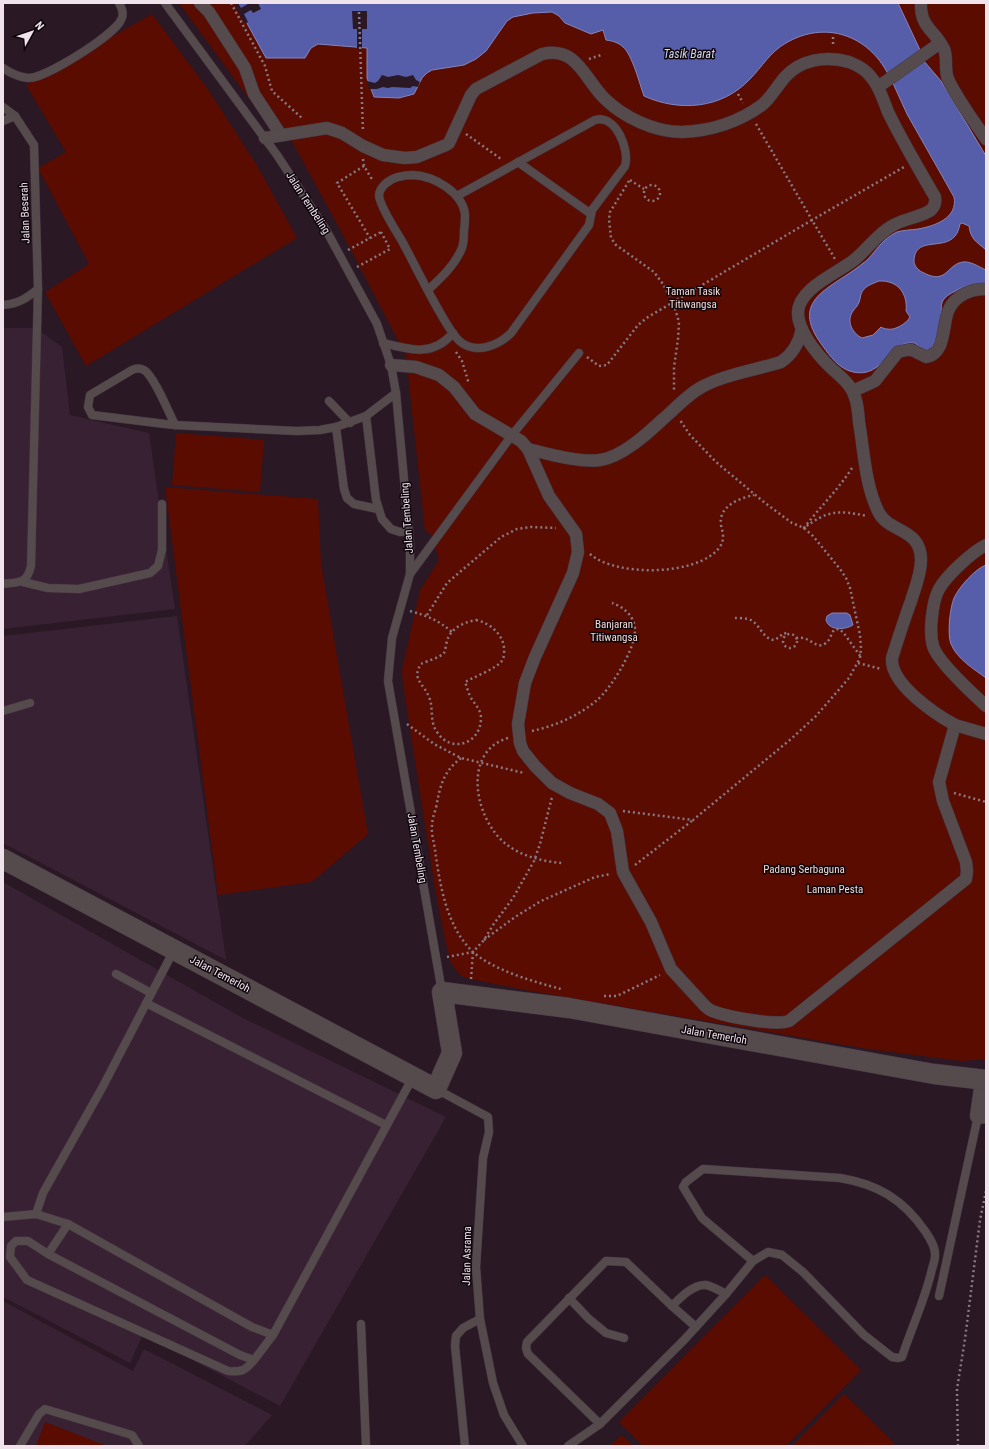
<svg xmlns="http://www.w3.org/2000/svg" width="989" height="1449" font-family="'Roboto Condensed',sans-serif">
<style>
.built{fill:#382133}
.green{fill:#5a0c00}
.water{fill:#565da9;stroke:#8485bd;fill-rule:evenodd}
.pier{fill:#2a1825}
.lines{fill:none;stroke-linecap:round;stroke-linejoin:round}
.service-casing{stroke:#463441;stroke-width:9}
.pedestrian-casing{stroke:#463441;stroke-width:13}
.minor-casing{stroke:#463441;stroke-width:17}
.tertiary-casing{stroke:#463441;stroke-width:21}
.path{stroke:#887984;stroke-width:2.5;stroke-dasharray:2 3;stroke-linecap:butt}
.service{stroke:#554a4c;stroke-width:8}
.pedestrian{stroke:#554a4c;stroke-width:12}
.minor{stroke:#554a4c;stroke-width:16}
.tertiary{stroke:#554a4c;stroke-width:20}
.labels{text-anchor:middle;dominant-baseline:central;stroke-width:3;stroke-linejoin:round;paint-order:stroke}
.street-label{font-size:11px;fill:#f0e3ec;stroke:#0e060c}
.park-label{font-size:11px;fill:#f3d9d3;stroke:#0e060c}
.water-label{font-size:12px;font-style:italic;fill:#d3d7ec;stroke:#0e060c}
</style>
<rect width="100%" height="100%" fill="#2a1825"/>
<g class="built">
<polygon points="3,328 36,328 62,347 70,415 149,433 175,609 3,629"/>
<polygon points="177,616 226,960 3,843 3,636"/>
<polygon points="3,882 241,1017 446,1117 280,1406 143,1334 130,1363 3,1297"/>
<polygon points="3,1301 133,1371 144,1349 272,1415 245,1446 3,1446"/>
</g>
<g class="green">
<polygon points="179,3 986,3 986,1059 961,1061 868,1049 525,990 466,978 459,974 451,963 445,939 435,889 403,684 402,670 420,590 439,560 432,535 425,531 406,356 350,248 288,134 284,127 272,130"/>
<polygon points="152,14 207,88 258,167 297,238 86,366 45,292 89,264 38,168 66,152 26,85"/>
<polygon points="176,433 264,440 260,492 172,485"/>
<polygon points="165,487 318,499 321,564 368,834 312,882 218,895"/>
<polygon points="765,1275 861,1370 786,1446 643,1446 619,1422"/>
<polygon points="844,1394 894,1443 891,1446 792,1446"/>
<polygon points="45,1422 107,1446 36,1446"/>
<polygon points="622,1435 633,1446 610,1446"/>
</g>
<g class="water">
<path d="M240 3H898L921 52 888 74C868 35 825 20 786 43 770 52 762 67 750 79 722 109 679 112 644 96 640 85 632 54 623 47 618 42 612 41 606 40L603 30 591 34 565 23 559 16 552 12 533 13 513 17 507 21 486 51 476 59 464 65 432 70 427 73 422 78 414 94 399 98 374 97 367 78V48L318 44 311 48 305 58H266L237 5Z"/>
<path d="M923 60 941 81 986 156V250C976 241 971 240 969 226L962 223 960 224C959 228 958 233 955 236 943 251 913 235 914 263 916 268 919 271 924 273 947 285 947 264 963 262 971 261 979 267 986 270V283C976 283 968 285 959 289 954 292 948 294 944 299 940 304 942 309 941 314 939 327 938 342 928 351H924L915 343C888 339 885 379 853 372 839 369 830 356 822 345 788 299 831 289 862 264 871 258 876 248 885 240 888 237 893 234 897 232 904 230 911 230 918 229 935 226 958 218 954 197L907 114 892 81ZM879 281C898 280 908 294 906 311L910 317C907 323 895 331 887 329 885 329 883 328 881 327L873 335 862 338C852 333 846 321 853 311 854 309 856 308 857 306 860 302 860 298 861 294 864 286 872 284 879 281Z"/>
<path d="M986 565V678C974 669 957 659 951 644 947 634 950 608 954 598 959 587 975 569 986 565Z"/>
<path d="M832 613H847L850 615 853 625C845 630 829 631 826 620L827 616Z"/>
</g>
<g class="pier">
<polygon points="235,3 238,3 241,8 248,4 247,3 258,3 261,9 253,13 251,10 244,14 248,22 245,24 235,6"/>
<polygon points="352,11 367,11 367,29 362,29 362,49 357,49 357,29 353,29"/>
<polygon points="382,75 388,77 398,75 406,77 413,75 416,80 420,82 418,87 413,86 410,88 392,87 388,88 383,87 377,89 369,89 367,81 375,83 378,81"/>
</g>
<g class="lines">
<g class="service-casing">
<g id="service">
<polyline points="165,3 277,155 326,230 377,324 391,365 396,393 410,544 410,574 392,638 388,681 442,992"/>
<path d="M3 68C10 73 20 77 28 78 45 79 114 35 121 20 124 15 122 8 119 3"/>
<path d="M3 107 15 116 34 145 38 289C27 298 18 304 3 305"/>
<polyline points="3,121 15,116"/>
<polyline points="518,162 591,214"/>
<path d="M428 290C441 278 455 265 462 248 464 242 464 235 464 230 465 225 465 219 465 214 462 192 434 176 413 175 408 175 402 176 398 177 390 179 380 186 379 195 379 205 396 231 402 241 417 269 431 299 448 326 452 332 456 339 462 343 478 354 499 345 511 333L589 225 592 210 625 166C630 150 616 114 595 120L457 196"/>
<path d="M383 343C410 350 433 357 453 333"/>
<polyline points="329,401 350,423"/>
<polyline points="366,416 376,500 382,519 391,529 400,532 409,531"/>
<path d="M175 425C169 413 154 376 144 370 140 368 136 368 132 370L90 395 88 407 92 415 165 424 175 425 297 431 320 430 336 427 366 416 396 393"/>
<polyline points="336,427 344,489 347,498 354,504 378,509"/>
<polyline points="410,574 512,435 579,353"/>
<polyline points="23,582 48,588 79,589 150,573 158,566 162,550 162,504"/>
<path d="M3 584C19 582 27 584 31 566L38 289"/>
<polyline points="3,711 30,703"/>
<polyline points="116,974 151,993"/>
<polyline points="146,1003 386,1125"/>
<polyline points="436,1089 488,1117 489,1132 483,1158 476,1267 480,1319 493,1383 504,1415 523,1446"/>
<polyline points="36,1214 43,1193 102,1088 174,950"/>
<polyline points="3,1217 36,1214 68,1224 252,1327 273,1335"/>
<polyline points="48,1254 68,1224"/>
<polyline points="939,1296 978,1116"/>
<polyline points="569,1298 589,1319 606,1333 624,1338"/>
<path d="M672 1306C680 1298 693 1284 706 1285 712 1286 720 1291 726 1294"/>
<polyline points="361,1324 366,1446"/>
<path d="M254 1360C245 1371 242 1372 228 1371L27 1280 10 1257 11 1246 16 1241H28L48 1254 240 1355 254 1360 273 1335 413 1077"/>
<polyline points="600,1424 528,1354 526,1348 527,1342 606,1261 626,1262 672,1306 696,1327"/>
<polyline points="20,1446 39,1414 45,1409 132,1435 139,1446"/>
<polyline points="465,1446 455,1346 456,1336 463,1328 480,1319"/>
<path d="M568 1446 600 1424 684 1340 726 1294 753 1261 768 1252 782 1255 803 1272 864 1335 892 1357 898 1358 902 1357C911 1329 924 1302 931 1273 932 1268 935 1261 935 1256 936 1247 929 1237 925 1231 903 1199 877 1184 840 1178L703 1169 686 1182 683 1187 702 1218 753 1261"/>
</g>
</g>
<g class="pedestrian-casing">
<g id="pedestrian">
<polyline points="200,3 209,12 245,68 254,94 281,135"/>
<path d="M921 3C920 28 935 30 944 49 948 58 944 69 948 79 958 100 973 120 986 139"/>
<polyline points="878,87 940,43"/>
<path d="M265 138 327 128 342 133 363 146 383 155 405 158 417 157 446 145 449 143 471 95 476 89 542 54C577 46 584 78 604 98 623 117 654 132 682 132 710 131 739 122 762 105 771 98 777 86 785 77 800 60 826 55 849 62 857 65 866 70 871 77 880 87 883 100 888 112 902 141 919 169 935 197 936 202 935 206 931 210 922 217 902 219 892 226 877 234 867 250 854 260 838 273 799 288 798 312 797 330 817 354 829 366 836 373 844 378 850 387 857 397 858 410 859 422 864 451 865 486 879 513 890 533 921 528 921 560 921 574 915 588 911 601 904 620 898 639 892 658 890 684 935 714 955 725L939 782 943 801 966 862 967 871 966 879 789 1021C776 1026 729 1017 715 1012 711 1011 708 1009 705 1006L671 969 651 922 623 872 617 831 610 813 598 804 570 793 552 783 535 766 523 751 520 743 518 724 525 683 535 657 573 573 578 552 576 534 549 496 528 449 521 441 475 414 454 387 439 375 416 367 391 365"/>
<path d="M853 391 875 381 898 352 907 350H912L926 357C947 354 942 322 949 309 956 295 971 289 986 289"/>
<path d="M528 449C548 454 580 463 600 460 622 457 647 434 663 419 675 409 686 396 700 388 722 375 756 370 781 362 793 354 799 343 802 329"/>
<path d="M986 545C972 552 947 575 939 589 932 602 929 632 933 646 937 661 974 695 986 706"/>
<polyline points="955,725 986,734"/>
</g>
</g>
<g class="minor-casing">
<polyline id="minor" points="983,1081 978,1116 986,1115"/>
</g>
<g class="tertiary-casing">
<polyline id="tertiary" points="3,859 436,1089 452,1053 442,992 569,1008 884,1065 934,1074 986,1080"/>
</g>
<g class="path">
<polyline points="231,3 265,66 272,91 303,119"/>
<polyline points="359,12 363,132"/>
<polyline points="833,37 833,47"/>
<polyline points="589,59 601,55"/>
<polyline points="738,94 743,103"/>
<polyline points="756,124 812,220 904,167"/>
<polyline points="466,134 501,159"/>
<polyline points="363,159 364,166 373,181"/>
<polyline points="364,166 337,183 370,238"/>
<polyline points="630,180 644,189"/>
<polyline points="629,181 610,212 609,219 611,238 616,245 654,272 663,284 673,302 679,322 678,339 674,367 674,392"/>
<circle cx="652" cy="193" r="8"/>
<polyline points="348,250 381,232"/>
<polyline points="357,267 390,249 381,232"/>
<polyline points="456,352 462,361 469,384"/>
<polyline points="587,357 599,366 607,365 638,325 648,317 812,220 835,259"/>
<path d="M852 468C838 490 819 508 804 528 828 510 838 510 867 516"/>
<path d="M590 554C616 577 697 576 719 548 725 540 723 534 721 525 718 506 740 498 754 495"/>
<path d="M410 611C428 616 438 620 452 632"/>
<polyline points="427,615 447,583 501,537 517,529 531,527 556,528"/>
<path d="M735 618C739 618 744 618 748 619 760 622 762 640 775 640L784 633 789 634"/>
<path d="M476 620C491 623 506 637 504 653 504 657 503 660 501 662 495 669 474 677 465 682 467 687 468 692 470 696 474 704 481 709 481 718 481 744 451 754 437 732 429 721 434 708 429 697 424 684 411 679 421 664 427 661 441 657 444 653 446 649 446 642 448 638 453 627 465 622 476 620Z"/>
<circle cx="790" cy="641" r="7"/>
<path d="M796 638C810 635 816 651 826 643 830 640 831 634 834 630L839 629 843 632 861 657"/>
<polyline points="858,663 881,669"/>
<polyline points="407,724 434,744 461,758 524,773"/>
<path d="M532 731C555 726 578 716 596 701 611 689 636 648 635 629 634 616 624 607 612 603"/>
<path d="M508 738C461 752 475 820 506 844 521 856 544 862 563 863"/>
<path d="M461 758C443 772 440 786 436 808 434 814 432 820 432 826 431 833 434 842 435 850 440 885 446 925 472 951 492 970 535 982 561 989"/>
<polyline points="954,793 986,802"/>
<polyline points="623,811 693,820 791,739 816,716 849,678 860,658 861,648 860,635 850,588 846,578 840,569 813,536 804,528 792,523 765,503 716,462 690,435 680,420"/>
<polyline points="635,865 693,820"/>
<polyline points="484,940 515,917 541,901 595,877 611,874"/>
<polyline points="447,957 473,952 484,940 493,925 513,898 534,861 540,844 552,797"/>
<polyline points="471,979 473,952"/>
<polyline points="604,996 617,996 660,975"/>
<polyline points="958,1446 957,1389 965,1339 980,1220 986,1191"/>
</g>
<use href="#service" class="service"/>
<use href="#pedestrian" class="pedestrian"/>
<use href="#minor" class="minor"/>
<use href="#tertiary" class="tertiary"/>
</g>
<g class="labels">
<g class="street-label">
<text transform="translate(308 203) rotate(57)">Jalan Tembeling</text>
<text transform="translate(25 213) rotate(-92)">Jalan Beserah</text>
<text transform="translate(407 518) rotate(-94)">Jalan Tembeling</text>
<text transform="translate(417 848) rotate(80)">Jalan Tembeling</text>
<text transform="translate(220 974) rotate(28)">Jalan Temerloh</text>
<text transform="translate(714 1035) rotate(10)">Jalan Temerloh</text>
<text transform="translate(467 1256) rotate(-89)">Jalan Asrama</text>
</g>
<g class="park-label">
<text x="693" y="291">Taman Tasik<tspan x="693" dy="13">Titiwangsa</tspan></text>
<text x="614" y="624">Banjaran<tspan x="614" dy="13">Titiwangsa</tspan></text>
<text x="804" y="869">Padang Serbaguna</text>
<text x="835" y="889">Laman Pesta</text>
</g>
<g class="water-label">
<text x="689" y="54">Tasik Barat</text>
</g>
</g>
<rect width="989" height="1449" fill="none" stroke="#f0e3ec" stroke-width="8"/>
<g transform="translate(32 32) rotate(50)" stroke="#0e060c" stroke-width="3" paint-order="stroke">
<path d="M0-3L7 15L0 10L-7 15Z" fill="#f0e3ec"/>
<text y="-6" font-size="11" font-weight="bold" text-anchor="middle" fill="#f0e3ec">N</text>
</g>
</svg>
